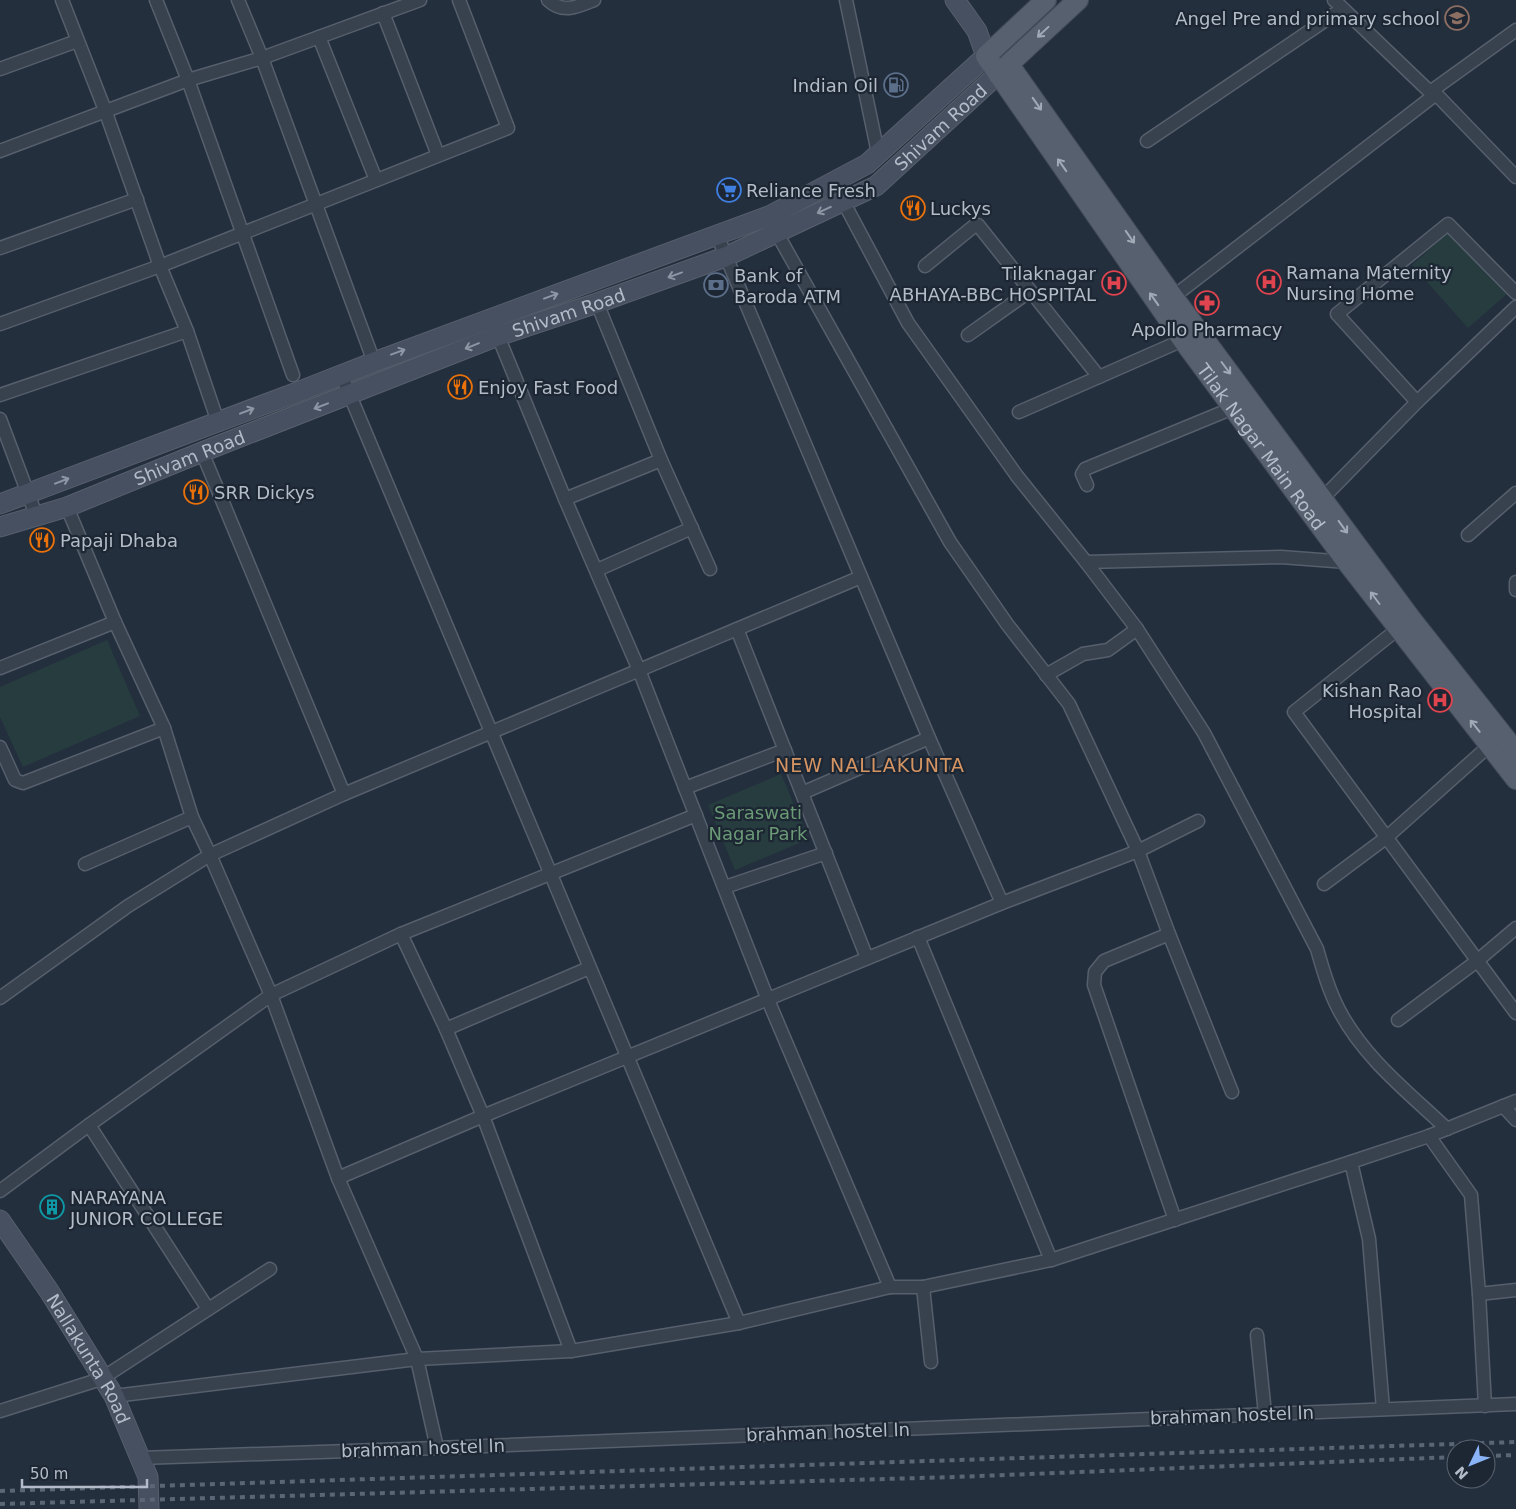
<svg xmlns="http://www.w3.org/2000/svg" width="1516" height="1509" font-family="'DejaVu Sans',sans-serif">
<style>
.green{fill:#263c3f}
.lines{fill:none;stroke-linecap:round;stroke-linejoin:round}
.street-casing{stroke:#565f6c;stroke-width:15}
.secondary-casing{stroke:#565f6c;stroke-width:21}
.primary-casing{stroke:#414a57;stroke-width:22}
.street{stroke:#38414e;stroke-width:12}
.secondary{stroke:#465061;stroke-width:19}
.primary{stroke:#56606e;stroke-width:20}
.rail{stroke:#5a6575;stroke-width:4;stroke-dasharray:5 5;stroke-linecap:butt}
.oneway{stroke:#a1aab7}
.oneway2{stroke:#8e96a5}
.labels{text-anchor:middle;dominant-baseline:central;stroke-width:4.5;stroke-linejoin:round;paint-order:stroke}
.poi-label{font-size:18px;fill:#b4bcc9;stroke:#1d2633;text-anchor:start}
.street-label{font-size:18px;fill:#b4bcc9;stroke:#1d2633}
.park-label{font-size:18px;fill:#6b9a76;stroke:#1d2633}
.neighbourhood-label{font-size:19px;letter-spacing:1px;fill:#d59563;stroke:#1d2633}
</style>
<rect width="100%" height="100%" fill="#242f3e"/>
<g class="green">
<polygon points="1450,231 1508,293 1468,328 1412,265"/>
<polygon points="107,640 140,716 23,767 0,717 0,687"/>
<polygon points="781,774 809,839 735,870 708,805"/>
</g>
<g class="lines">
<g class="street-casing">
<g id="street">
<polyline points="62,0 105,110 160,266 187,331 218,422"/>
<polyline points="156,0 188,80 293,375"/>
<polyline points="238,0 262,58 374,362"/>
<path d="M548 0C563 14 577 7 594 0"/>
<polyline points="846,0 878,153"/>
<polyline points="1334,0 1430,92 1436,94 1516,177"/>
<polyline points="383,13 438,155"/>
<polyline points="319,37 376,180"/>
<polyline points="0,69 77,41"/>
<polyline points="1430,92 1516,30"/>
<polyline points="1147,141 1342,9"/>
<polyline points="0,151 188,80 262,58 420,0"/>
<path d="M843 201 908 323 1017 476 1086 562 1137 629 1204 733 1317 949C1323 970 1329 991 1339 1010 1364 1058 1408 1092 1447 1129"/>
<polyline points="774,228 950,542 1007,624 1069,704 1138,851 1169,934 1232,1092"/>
<polyline points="717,235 929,738 1002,903"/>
<polyline points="0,248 137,199"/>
<polyline points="925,266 974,226 978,225 1099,377"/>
<polyline points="1173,297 1436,94"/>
<polyline points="597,303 661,460 710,569"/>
<polyline points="0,324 160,266 508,128 459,0"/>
<polyline points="968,335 1030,291"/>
<polyline points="498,336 565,499 639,670 768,1000 890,1287"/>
<polyline points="341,374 739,1323"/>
<polyline points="0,395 187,331"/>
<polyline points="1417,402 1337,314 1448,224 1516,293"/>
<polyline points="1019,412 1183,340"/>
<polyline points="0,419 36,515"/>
<polyline points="202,452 344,794"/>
<polyline points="1087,485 1082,474 1085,469 1233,408"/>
<polyline points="565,499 661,460"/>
<polyline points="1317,504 1417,402 1516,307"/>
<polyline points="67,507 115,622 164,728 192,817 210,855 271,995 338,1178 417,1359 437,1448"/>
<polyline points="1468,535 1516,493"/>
<polyline points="1086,562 1281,557 1347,562"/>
<polyline points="597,570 692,528"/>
<polyline points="1516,582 1516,590"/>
<polyline points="1404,624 1294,712 1516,1013"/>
<polyline points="737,629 867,958"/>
<polyline points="0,668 115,622"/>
<polyline points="1046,675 1083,654 1108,650 1137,629"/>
<polyline points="0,747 15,780 23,783 164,728"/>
<polyline points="685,788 785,750"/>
<polyline points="802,793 929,738"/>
<polyline points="85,864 192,817"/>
<polyline points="1324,884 1387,837 1490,745"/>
<polyline points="725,887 826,853"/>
<polyline points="401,934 446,1029 483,1116 571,1351"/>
<polyline points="1169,934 1104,961 1095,972 1094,985 1175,1220"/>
<polyline points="918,937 1051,1260"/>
<polyline points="0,998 128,906 210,855 344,794 861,577"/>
<polyline points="1398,1020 1477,961 1516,928"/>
<polyline points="446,1029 589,968"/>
<polyline points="1503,1106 1516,1120"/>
<polyline points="89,1125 208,1309"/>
<polyline points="1429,1136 1471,1195 1479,1294 1485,1406"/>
<polyline points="1351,1162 1369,1239 1383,1409"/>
<polyline points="338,1178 483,1116 1002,903 1138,851 1198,821"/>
<polyline points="0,1191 89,1125 271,995 401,934 696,815"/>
<polyline points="923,1287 931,1362"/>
<polyline points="1479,1294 1516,1290"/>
<polyline points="1257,1335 1265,1414"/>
<polyline points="114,1396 417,1359 571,1351 739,1323 890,1287 923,1287 1051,1260 1351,1162 1429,1136 1516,1101"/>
<polyline points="0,1411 101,1379 270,1269"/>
<polyline points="140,1458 437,1448 1516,1404"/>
</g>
</g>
<g class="secondary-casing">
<g id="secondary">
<polyline points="0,504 300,391 374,362 771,215 867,164 986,56 977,31 955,0"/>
<path id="s1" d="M0 527 67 507 202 452 498 336 597 303 725 257 876 186 998 74"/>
<path id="s2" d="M0 1220 49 1291 114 1396 148 1477 149 1509"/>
</g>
</g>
<g class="primary-casing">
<g id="primary">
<path id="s3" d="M1046 0 986 56 1183 340 1347 562 1516 779"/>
<polyline points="1012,69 1173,297 1411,619 1516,752"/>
<polyline points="998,74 1078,0"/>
</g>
</g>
<use href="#street" class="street"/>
<use href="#secondary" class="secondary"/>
<use href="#primary" class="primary"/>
<g class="rail">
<polyline points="1486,1456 1516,1455"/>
<polyline points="0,1491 1516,1442"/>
<polyline points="0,1504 955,1477 1456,1457"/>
</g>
</g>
<defs><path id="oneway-shaft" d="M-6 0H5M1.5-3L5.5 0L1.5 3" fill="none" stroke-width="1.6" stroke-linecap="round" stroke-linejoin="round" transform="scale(1.25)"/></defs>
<g class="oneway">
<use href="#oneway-shaft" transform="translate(1043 32) rotate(137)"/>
<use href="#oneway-shaft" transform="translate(1037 104) rotate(55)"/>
<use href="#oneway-shaft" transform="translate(1062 165) rotate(-125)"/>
<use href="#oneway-shaft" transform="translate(1130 237) rotate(55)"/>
<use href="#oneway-shaft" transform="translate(1154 299) rotate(-125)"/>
<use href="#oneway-shaft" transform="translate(1226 368) rotate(53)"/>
<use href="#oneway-shaft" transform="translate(1343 527) rotate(54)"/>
<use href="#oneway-shaft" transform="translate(1375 598) rotate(-127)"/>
<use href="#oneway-shaft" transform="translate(1475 726) rotate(-129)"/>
</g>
<g class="oneway2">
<use href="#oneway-shaft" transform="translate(824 210) rotate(155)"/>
<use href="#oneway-shaft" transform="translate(675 275) rotate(160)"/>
<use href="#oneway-shaft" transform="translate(551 296) rotate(-20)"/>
<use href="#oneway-shaft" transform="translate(472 346) rotate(158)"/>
<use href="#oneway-shaft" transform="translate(398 352) rotate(-20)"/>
<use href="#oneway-shaft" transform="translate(321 406) rotate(159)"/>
<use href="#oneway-shaft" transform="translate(247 411) rotate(-21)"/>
<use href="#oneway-shaft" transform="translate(62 481) rotate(-21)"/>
</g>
<defs>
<g id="university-ring" transform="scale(1.25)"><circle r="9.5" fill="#1d2633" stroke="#8d6e63" stroke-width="1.5"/><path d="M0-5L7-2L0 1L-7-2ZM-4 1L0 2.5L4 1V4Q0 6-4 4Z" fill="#8d6e63"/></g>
<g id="fuel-ring" transform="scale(1.25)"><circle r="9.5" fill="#1d2633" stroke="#5c6f8a" stroke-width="1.5"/><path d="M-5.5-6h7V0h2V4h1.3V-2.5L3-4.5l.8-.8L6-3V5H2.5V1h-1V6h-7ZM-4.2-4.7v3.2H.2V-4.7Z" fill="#5c6f8a"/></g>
<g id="supermarket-ring" transform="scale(1.25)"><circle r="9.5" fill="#1d2633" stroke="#3f7fe0" stroke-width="1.5"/><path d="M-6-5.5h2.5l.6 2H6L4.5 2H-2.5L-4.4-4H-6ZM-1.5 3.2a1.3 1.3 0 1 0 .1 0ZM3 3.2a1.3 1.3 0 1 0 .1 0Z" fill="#3f7fe0"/></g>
<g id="restaurant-ring" transform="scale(1.25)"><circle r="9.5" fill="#1d2633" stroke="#e8710a" stroke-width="1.5"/><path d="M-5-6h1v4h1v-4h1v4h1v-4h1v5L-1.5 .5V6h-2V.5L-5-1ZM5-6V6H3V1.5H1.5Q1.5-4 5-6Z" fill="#e8710a"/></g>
<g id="hospital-ring" transform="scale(1.25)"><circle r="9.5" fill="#1d2633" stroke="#e0444e" stroke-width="1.5"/><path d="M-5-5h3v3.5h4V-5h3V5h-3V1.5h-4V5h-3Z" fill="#e0444e"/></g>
<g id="bank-ring" transform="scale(1.25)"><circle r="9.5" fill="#1d2633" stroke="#5c6f8a" stroke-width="1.5"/><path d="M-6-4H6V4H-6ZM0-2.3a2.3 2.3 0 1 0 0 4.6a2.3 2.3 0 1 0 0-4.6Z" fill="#5c6f8a"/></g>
<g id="pharmacy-ring" transform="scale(1.25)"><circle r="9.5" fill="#1d2633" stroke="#e0444e" stroke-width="1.5"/><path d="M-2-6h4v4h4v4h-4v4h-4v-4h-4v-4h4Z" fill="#e0444e"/></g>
<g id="building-ring" transform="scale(1.25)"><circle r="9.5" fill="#1d2633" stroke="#0f9aa8" stroke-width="1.5"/><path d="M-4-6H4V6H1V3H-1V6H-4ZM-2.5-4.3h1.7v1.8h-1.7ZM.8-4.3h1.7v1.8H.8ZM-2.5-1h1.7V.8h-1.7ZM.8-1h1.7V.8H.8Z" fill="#0f9aa8"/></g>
</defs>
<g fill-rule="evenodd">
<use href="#university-ring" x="1457" y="18"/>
<use href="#fuel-ring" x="896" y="85"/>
<use href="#supermarket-ring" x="729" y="190"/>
<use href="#restaurant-ring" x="913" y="208"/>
<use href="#hospital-ring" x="1269" y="282"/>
<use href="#hospital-ring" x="1114" y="283"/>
<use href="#bank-ring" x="716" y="285"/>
<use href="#pharmacy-ring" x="1207" y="303"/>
<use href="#restaurant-ring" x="460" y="387"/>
<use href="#restaurant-ring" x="196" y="492"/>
<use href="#restaurant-ring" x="42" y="540"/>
<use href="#hospital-ring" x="1440" y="700"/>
<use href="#building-ring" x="52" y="1207"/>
</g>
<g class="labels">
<g class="poi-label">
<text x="1440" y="18" text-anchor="end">Angel Pre and primary school</text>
<text x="878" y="85" text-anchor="end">Indian Oil</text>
<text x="746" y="190">Reliance Fresh</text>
<text x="930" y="208">Luckys</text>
<text x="1286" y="272">Ramana Maternity<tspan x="1286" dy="21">Nursing Home</tspan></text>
<text x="1096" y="273" text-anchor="end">Tilaknagar<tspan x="1096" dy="21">ABHAYA-BBC HOSPITAL</tspan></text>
<text x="734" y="275">Bank of<tspan x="734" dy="21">Baroda ATM</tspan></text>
<text x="1207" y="329" text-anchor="middle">Apollo Pharmacy</text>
<text x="478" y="387">Enjoy Fast Food</text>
<text x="214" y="492">SRR Dickys</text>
<text x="60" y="540">Papaji Dhaba</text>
<text x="1422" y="690" text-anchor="end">Kishan Rao<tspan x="1422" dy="21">Hospital</tspan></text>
<text x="70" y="1197">NARAYANA<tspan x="70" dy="21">JUNIOR COLLEGE</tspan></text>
</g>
<g class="street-label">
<text stroke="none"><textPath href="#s1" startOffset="1028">Shivam Road</textPath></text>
<text stroke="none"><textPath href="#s1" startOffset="608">Shivam Road</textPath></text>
<text stroke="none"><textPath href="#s3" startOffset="560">Tilak Nagar Main Road</textPath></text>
<text stroke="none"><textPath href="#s1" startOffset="202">Shivam Road</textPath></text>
<text stroke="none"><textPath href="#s2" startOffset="165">Nallakunta Road</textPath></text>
<text transform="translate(1232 1415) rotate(-2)">brahman hostel ln</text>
<text transform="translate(828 1432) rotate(-2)">brahman hostel ln</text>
<text transform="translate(423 1448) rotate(-2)">brahman hostel ln</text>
</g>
<g class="park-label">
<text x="758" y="812">Saraswati<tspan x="758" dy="21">Nagar Park</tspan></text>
</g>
<g class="neighbourhood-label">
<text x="870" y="765">NEW NALLAKUNTA</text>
</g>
</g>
<g transform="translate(1471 1464) rotate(227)"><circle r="24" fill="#1d2633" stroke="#59626f"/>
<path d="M0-4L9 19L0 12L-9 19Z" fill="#8ab4f8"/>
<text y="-8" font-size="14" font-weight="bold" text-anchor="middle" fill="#b4bcc9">N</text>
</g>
<path d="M22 1479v8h125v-8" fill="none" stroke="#b4bcc9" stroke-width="2.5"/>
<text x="30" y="1479" font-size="15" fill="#b4bcc9" stroke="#1d2633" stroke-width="4" paint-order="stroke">50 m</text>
</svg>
